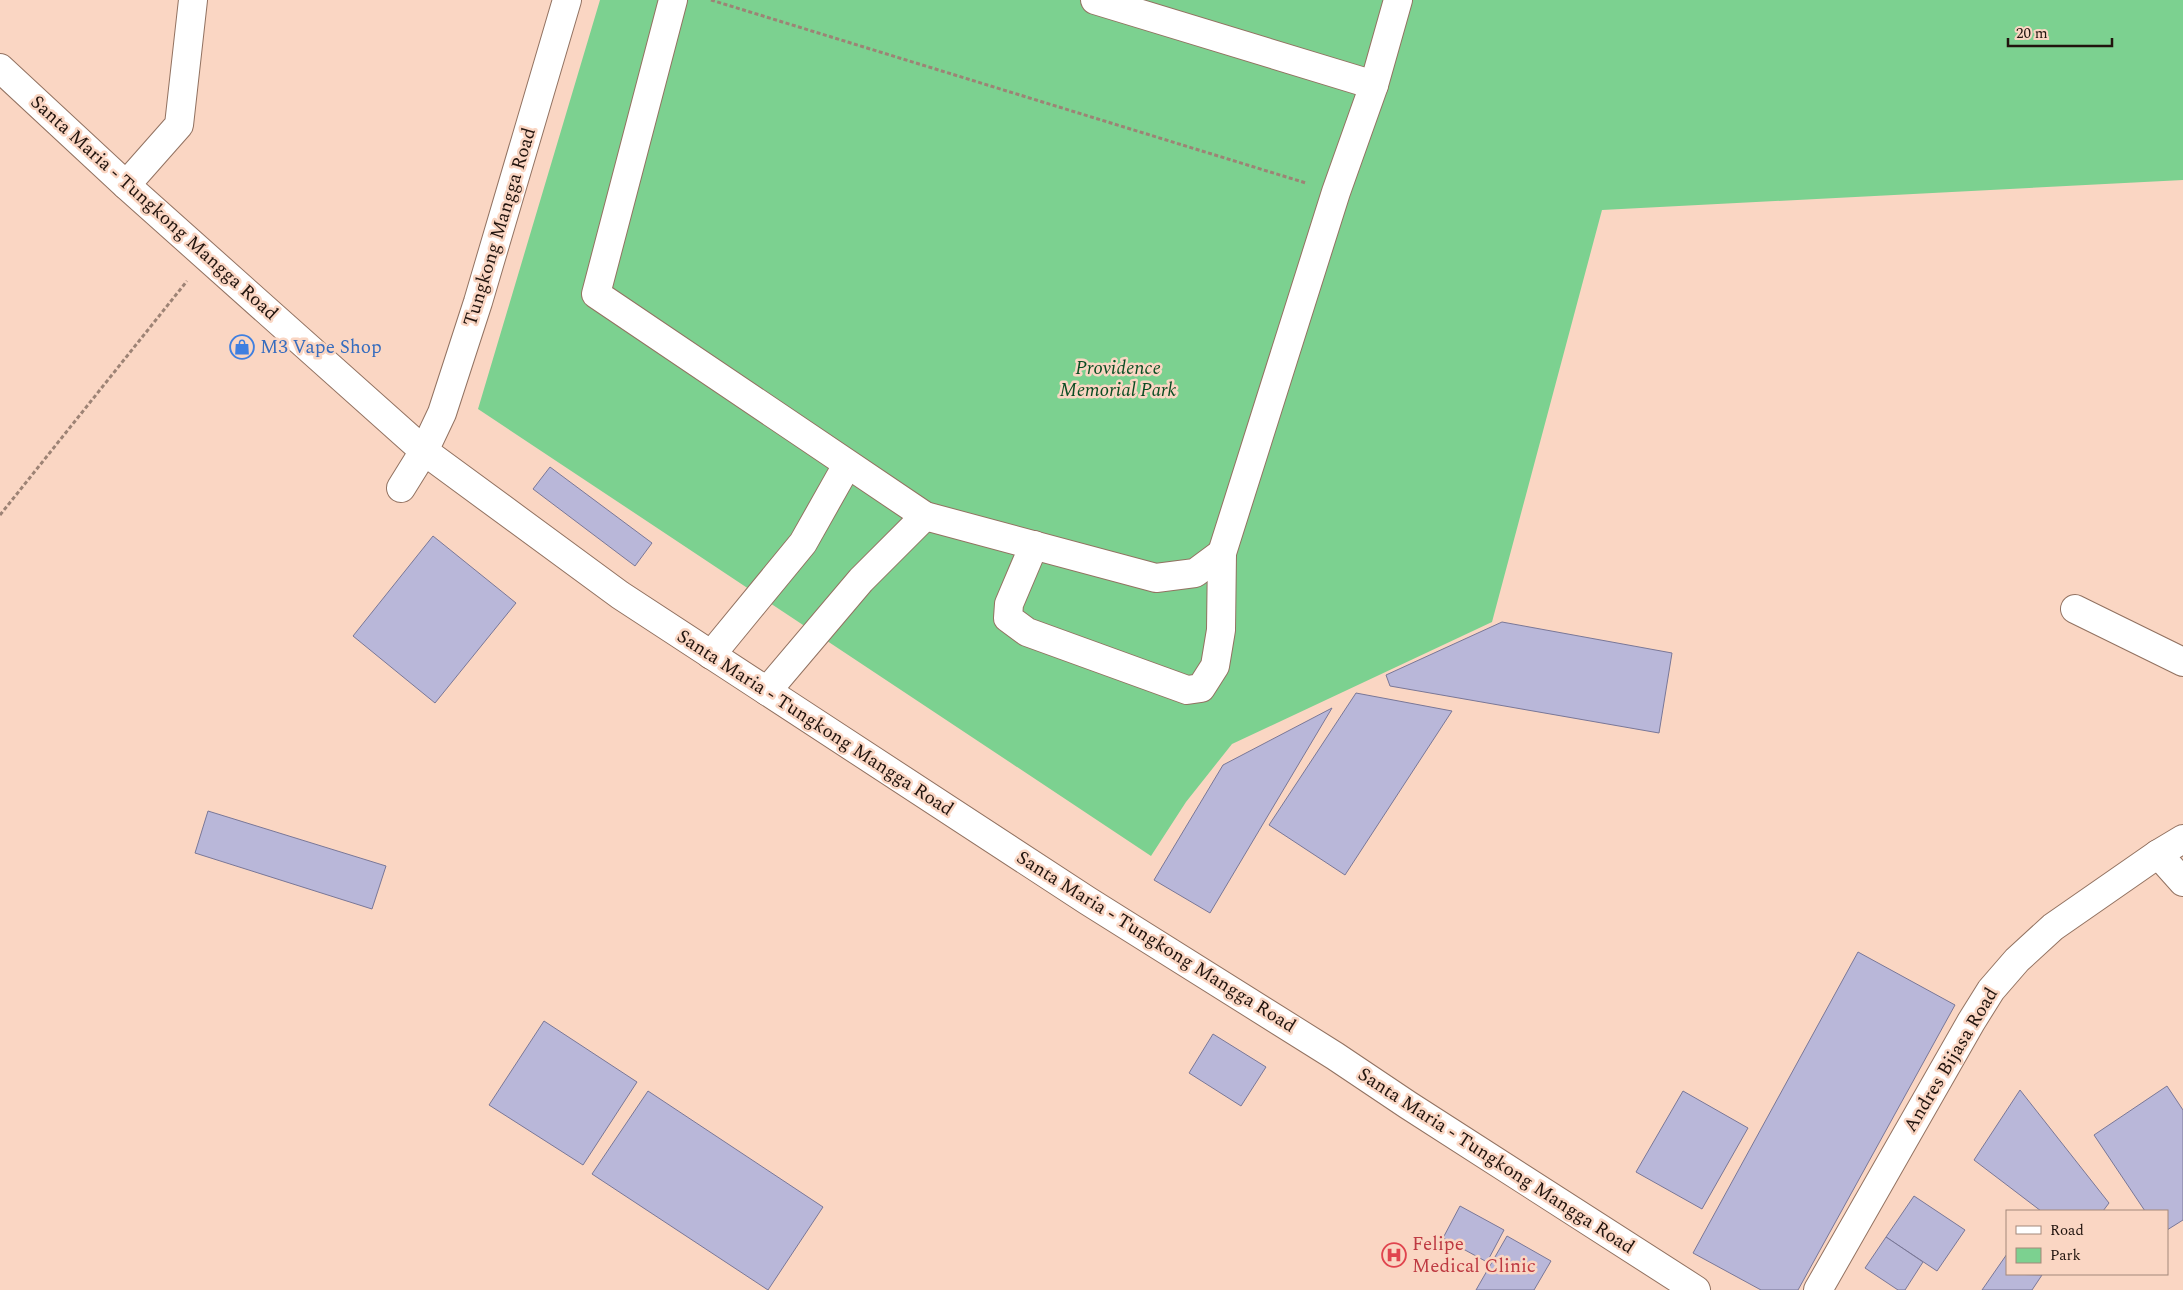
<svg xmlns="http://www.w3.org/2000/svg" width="2183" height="1290" font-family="Spectral,serif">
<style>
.green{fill:#7cd190}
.building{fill:#b9b7d9;stroke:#797797}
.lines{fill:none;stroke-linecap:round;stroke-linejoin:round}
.minor-casing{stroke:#927261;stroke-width:30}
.major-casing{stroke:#927261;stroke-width:30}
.path{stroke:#9d8375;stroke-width:3;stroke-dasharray:4 2.5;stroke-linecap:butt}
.minor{stroke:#fff;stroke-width:28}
.major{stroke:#fff;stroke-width:28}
.labels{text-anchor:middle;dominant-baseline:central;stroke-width:5;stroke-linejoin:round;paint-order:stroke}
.street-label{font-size:19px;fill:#21140e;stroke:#fad6c3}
.shop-label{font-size:19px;fill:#366cbe;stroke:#fad6c3;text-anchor:start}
.park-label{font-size:19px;font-style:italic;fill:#094c22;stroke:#fad6c3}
.health-label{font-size:19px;fill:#be3a42;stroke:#fad6c3;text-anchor:start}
</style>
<rect width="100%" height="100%" fill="#fad6c3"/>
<polygon class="green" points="600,0 2183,0 2183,180 1602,210 1492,622 1232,744 1186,802 1151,856 478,409"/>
<g class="building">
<polygon points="550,467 652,543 635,566 533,489"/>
<polygon points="433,536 516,603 435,703 353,636"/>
<polygon points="1502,622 1672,653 1659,733 1390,686 1386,675"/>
<polygon points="1356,693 1452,711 1345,875 1269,825"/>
<polygon points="1332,708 1210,913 1154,880 1223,765"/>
<polygon points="208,811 386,866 372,909 195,853"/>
<polygon points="1858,952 1955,1005 1798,1290 1761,1290 1693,1253"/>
<polygon points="544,1021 637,1082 583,1165 489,1105"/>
<polygon points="1213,1034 1266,1067 1241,1106 1189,1073"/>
<polygon points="2167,1086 2183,1110 2183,1220 2167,1230 2167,1211 2145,1211 2094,1135"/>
<polygon points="2020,1090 2109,1203 2103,1211 2041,1211 1974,1160"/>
<polygon points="648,1091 823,1207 768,1290 592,1174"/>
<polygon points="1683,1091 1748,1128 1702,1209 1636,1172"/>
<polygon points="1914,1196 1965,1230 1937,1271 1886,1237"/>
<polygon points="1460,1206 1504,1230 1487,1262 1443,1238"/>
<polygon points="1507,1236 1551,1261 1534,1290 1476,1290"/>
<polygon points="1886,1237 1923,1262 1905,1290 1898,1290 1865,1268"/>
<polygon points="2007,1254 2007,1274 2042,1275 2032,1290 1982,1290"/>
</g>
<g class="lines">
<g class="minor-casing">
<g id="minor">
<polyline points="673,0 596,294 925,516 1156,578 1195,573 1222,553"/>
<polyline points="1095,0 1374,85"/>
<polyline points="126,185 179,125 193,0"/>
<polyline points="401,488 424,451 442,413 478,302 567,0"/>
<polyline points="1034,545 1009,604 1008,618 1027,632 1187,690 1201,688 1215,666 1221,630 1222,553 1336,192 1374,85 1398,0"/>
<polyline points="2075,609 2183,662"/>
<polyline points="711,655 803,543 847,465"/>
<polyline points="767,691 861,580 925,516"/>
<polyline points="2158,854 2183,882"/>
<polyline points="1818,1290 1971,1022 1991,990 2017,960 2053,927 2158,854 2183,839"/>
</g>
</g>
<g class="major-casing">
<polyline id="major" points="0,68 126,185 424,451 620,595 1088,901 1335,1056 1408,1105 1696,1290"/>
</g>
<g class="path">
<polyline points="711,0 1306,183"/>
<polyline points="0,515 187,281"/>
</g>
<use href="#minor" class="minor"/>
<use href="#major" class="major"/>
</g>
<defs>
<g id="shop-ring" transform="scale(1.25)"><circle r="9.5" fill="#fad6c3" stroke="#3f7fe0" stroke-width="1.5"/><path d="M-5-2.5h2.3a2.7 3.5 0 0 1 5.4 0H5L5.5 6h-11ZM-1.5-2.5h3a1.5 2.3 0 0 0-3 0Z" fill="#3f7fe0"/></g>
<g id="hospital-ring" transform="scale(1.25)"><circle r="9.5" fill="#fad6c3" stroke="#e0444e" stroke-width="1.5"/><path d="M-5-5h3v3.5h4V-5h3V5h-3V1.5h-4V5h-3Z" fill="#e0444e"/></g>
</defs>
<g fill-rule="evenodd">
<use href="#shop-ring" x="242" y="347"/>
<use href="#hospital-ring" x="1394" y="1255"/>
</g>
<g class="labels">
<g class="street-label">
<text transform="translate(154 208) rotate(42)">Santa Maria - Tungkong Mangga Road</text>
<text transform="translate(500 227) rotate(-73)">Tungkong Mangga Road</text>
<text transform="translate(815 723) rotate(33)">Santa Maria - Tungkong Mangga Road</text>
<text transform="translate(1156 942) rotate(32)">Santa Maria - Tungkong Mangga Road</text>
<text transform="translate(1951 1060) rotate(-59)">Andres Bijasa Road</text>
<text transform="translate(1496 1161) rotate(33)">Santa Maria - Tungkong Mangga Road</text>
</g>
<g class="shop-label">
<text x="260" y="347">M3 Vape Shop</text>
</g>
<g class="park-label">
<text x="1118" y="368">Providence<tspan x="1118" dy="22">Memorial Park</tspan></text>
</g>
<g class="health-label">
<text x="1412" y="1244">Felipe<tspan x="1412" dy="22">Medical Clinic</tspan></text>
</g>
</g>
<rect x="2006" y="1210" width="162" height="65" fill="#fad6c3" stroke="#a3887b"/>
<rect x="2016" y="1226" width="25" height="8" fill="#ffffff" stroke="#a3887b"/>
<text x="2050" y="1235" font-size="15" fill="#21140e">Road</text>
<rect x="2016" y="1248" width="25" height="15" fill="#7cd190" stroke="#a3887b"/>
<text x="2050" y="1260" font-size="15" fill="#21140e">Park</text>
<path d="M2008 38v8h104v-8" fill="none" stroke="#21140e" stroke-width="2.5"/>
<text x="2016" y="38" font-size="15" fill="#21140e" stroke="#fad6c3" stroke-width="4" paint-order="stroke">20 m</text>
</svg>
